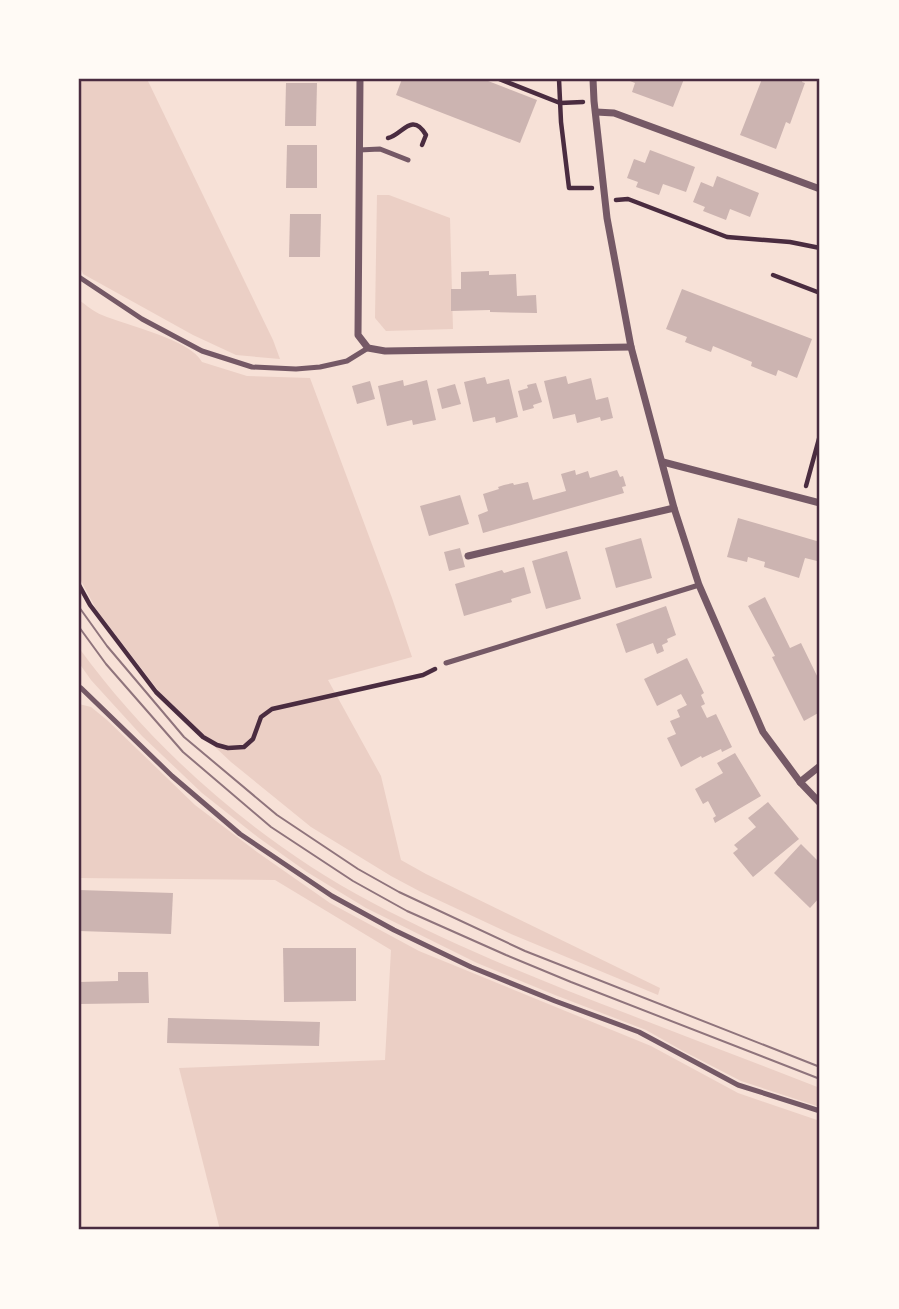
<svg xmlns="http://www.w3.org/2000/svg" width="899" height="1309" font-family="Georgia,serif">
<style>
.green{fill:#ebcfc5}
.building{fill:#ccb4b1}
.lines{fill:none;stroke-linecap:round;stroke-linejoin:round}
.path{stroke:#4a2c40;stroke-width:4.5}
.service{stroke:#755966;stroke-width:5}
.minor{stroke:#755966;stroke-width:7}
.tram{stroke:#8f747c;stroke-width:2}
.neatline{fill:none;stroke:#4a2c40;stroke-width:2.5}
</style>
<rect width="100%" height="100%" fill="#f7e1d7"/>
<g class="green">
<polygon points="79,79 147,79 273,340 280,359 236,355 193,335 83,274 79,264"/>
<polygon points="377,195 389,195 450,218 453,329 386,331 375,318"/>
<path d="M79 300C86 305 94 312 102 315 126 325 191 340 202 362L247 376 310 378 392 598 412 657 328 680 381 776 401 860 426 874 660 988 658 995 511 934 421 892 391 876 311 827 231 762 167 702 96 609 79 577Z"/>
<path d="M79 648C154 751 258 842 371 902 454 946 541 981 628 1014 692 1039 756 1063 820 1088V1107L741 1081 683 1051 646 1030 555 995 477 963 366 908 307 872 259 838 202 793 142 736 91 680 79 663Z"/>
<polygon points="79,704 91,707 107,720 195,805 257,852 330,903 419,951 651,1046 738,1093 820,1121 820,1230 220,1230 179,1068 385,1060 391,950 275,880 79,878"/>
</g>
<g class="building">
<polygon points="402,79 483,79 537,100 520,143 396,95"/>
<polygon points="631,79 684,79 673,107 632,92 635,83 630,81"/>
<polygon points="762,79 803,79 802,82 805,83 790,124 786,122 776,149 740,135"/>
<polygon points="286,83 317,83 316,126 285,126"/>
<polygon points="287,145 317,145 317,188 286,188"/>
<polygon points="650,150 695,167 686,192 663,184 659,195 636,187 638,182 627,178 634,159 645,163"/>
<polygon points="717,176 759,193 750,217 730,209 726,220 703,211 705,207 693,202 701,182 713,187"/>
<polygon points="290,214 321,214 320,257 289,257"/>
<polygon points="489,271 489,275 516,274 517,296 536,295 537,313 490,312 490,310 451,311 451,289 461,289 461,272"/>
<polygon points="682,289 812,339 797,378 778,370 776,376 751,366 752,362 713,346 711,352 685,342 687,337 666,329"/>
<polygon points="566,376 568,384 591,378 596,400 608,397 613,418 601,421 600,417 577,423 575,414 553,419 544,381"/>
<polygon points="485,377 487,384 509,379 518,417 496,423 495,417 473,422 464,382"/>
<polygon points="403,380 404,386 427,380 436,420 413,425 412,420 387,426 378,386"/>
<polygon points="370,381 375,399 357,404 352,386"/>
<polygon points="536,383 542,402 533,405 534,408 523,411 518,391 528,388 527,385"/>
<polygon points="455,384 461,404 442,409 437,389"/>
<polygon points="575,470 576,475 588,471 590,478 617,470 620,477 623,476 626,486 622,487 624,493 483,533 478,515 488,511 483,494 499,489 498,487 504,485 513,483 514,485 528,482 533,500 566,491 561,474"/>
<polygon points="460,495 469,524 429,536 420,506"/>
<polygon points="738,518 820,542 820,550 817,561 805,558 799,578 764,567 765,562 748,557 747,562 727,557"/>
<polygon points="641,538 652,578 616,588 605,548"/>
<polygon points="460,548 465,567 449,571 444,552"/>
<polygon points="567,551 581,599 546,609 532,561"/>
<polygon points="524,567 531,593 511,599 512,602 464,616 455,584 502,570 504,573"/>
<polygon points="765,597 790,648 801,643 820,682 820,712 804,721 772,657 775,656 748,606"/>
<polygon points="666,606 676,635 667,639 668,642 662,645 664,651 657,654 653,643 626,653 616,624"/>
<polygon points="687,658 704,693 701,695 705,704 701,706 707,718 716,714 732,747 722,752 721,749 702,758 701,756 681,767 667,738 676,734 670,721 680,717 677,710 687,705 681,694 657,706 644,679"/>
<polygon points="735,753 761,796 715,823 713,818 716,816 708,801 703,804 695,789 723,773 717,763"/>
<polygon points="768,802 799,839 753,877 733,853 738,849 734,845 756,827 748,818"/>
<polygon points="801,844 820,863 820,897 810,908 774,873"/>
<polygon points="79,890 173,893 171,934 79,931"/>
<polygon points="283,948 356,948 356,1001 284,1002"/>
<polygon points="118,972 148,972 149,1003 79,1004 79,982 118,981"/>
<polygon points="168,1018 320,1022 319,1046 167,1043"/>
</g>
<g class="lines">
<g class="path">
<polyline points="499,79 560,103 583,102"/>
<polyline points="559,79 561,122 569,188 592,188"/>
<path d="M388 138C402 135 412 111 426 135L422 145"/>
<polyline points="616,200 628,199 727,237 790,242 820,248"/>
<polyline points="773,275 820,293"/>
<polyline points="806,486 820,435"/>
<polyline points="79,585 90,605 156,692 203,737 217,745 228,748 244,747 253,739 261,717 272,709 423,675 435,669"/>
</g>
<g class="service">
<polyline points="359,150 380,149 408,160"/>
<polyline points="79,277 142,319 202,351 252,367 296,369 320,367 347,361 368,348"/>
<polyline points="446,663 699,585"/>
<polyline points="81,688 172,776 240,834 332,896 394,930 471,967 555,1001 639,1032 738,1085 820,1111"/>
</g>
<g class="minor">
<polyline points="360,79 358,335 368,348 385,351 631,347"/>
<polyline points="593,79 594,101 607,218 631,347 674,508 699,585 763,732 800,782 820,803"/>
<polyline points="596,112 614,113 820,189"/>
<polyline points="663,462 820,503"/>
<polyline points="468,556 674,508"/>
<polyline points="800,782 820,766"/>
</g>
<g class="tram">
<polyline points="79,607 107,646 184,737 277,815 358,869 399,892 525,951 820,1067"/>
<polyline points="79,627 106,664 183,752 271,827 353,881 407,911 506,955 571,982 820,1079"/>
</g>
</g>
<rect width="899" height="1309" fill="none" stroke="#fffaf5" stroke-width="161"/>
<rect x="80" y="80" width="738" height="1148" class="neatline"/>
</svg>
